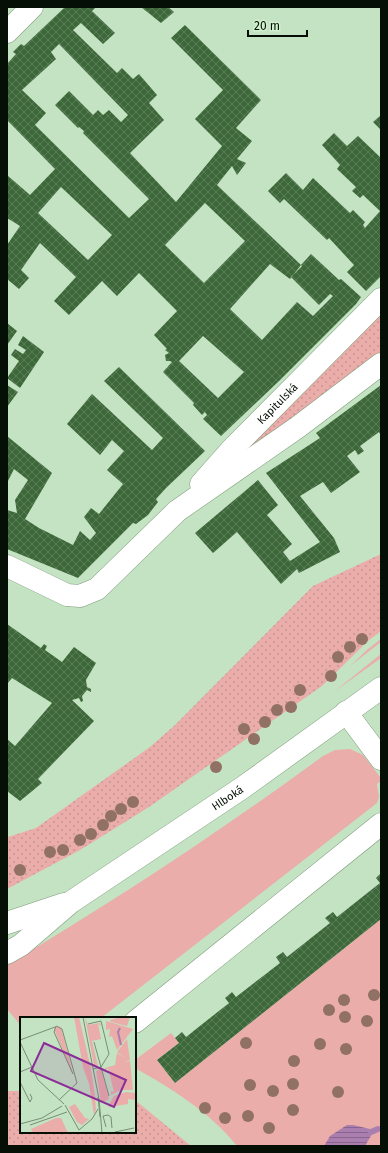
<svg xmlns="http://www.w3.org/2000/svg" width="388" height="1153" font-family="'Fira Sans',sans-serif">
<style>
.green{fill:#eaada9}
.park{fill:url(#park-dots)}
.water{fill:url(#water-rules)}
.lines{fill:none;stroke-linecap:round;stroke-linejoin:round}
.stream{stroke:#aa7faf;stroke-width:6}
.building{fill:url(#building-cross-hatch);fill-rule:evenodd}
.minor-casing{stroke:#7f9c7d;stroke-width:23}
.minor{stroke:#fff;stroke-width:22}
.tree{fill:#907164}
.labels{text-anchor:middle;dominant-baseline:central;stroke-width:4;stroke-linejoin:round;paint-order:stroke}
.street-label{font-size:11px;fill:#060f05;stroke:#d1f0ce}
.inset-river{fill:none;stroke:#aa7faf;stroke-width:2}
.inset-road{fill:none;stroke:#788e76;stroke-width:1}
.view{fill:#8b2d97;fill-opacity:0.15;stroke:#8b2d97;stroke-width:2}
.inset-edge{fill:none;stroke:#060f05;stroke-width:2}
</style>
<defs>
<pattern id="park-dots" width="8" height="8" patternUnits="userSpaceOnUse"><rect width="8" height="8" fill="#eaada9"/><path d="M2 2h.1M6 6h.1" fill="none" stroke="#c79490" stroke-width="1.8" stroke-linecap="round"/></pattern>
<pattern id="water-rules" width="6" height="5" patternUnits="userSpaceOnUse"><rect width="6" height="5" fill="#aa7faf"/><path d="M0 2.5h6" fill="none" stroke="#88668c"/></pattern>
<pattern id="building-cross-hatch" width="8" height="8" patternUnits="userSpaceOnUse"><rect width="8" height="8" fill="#3d683a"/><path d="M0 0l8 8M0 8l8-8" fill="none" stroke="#5b7c58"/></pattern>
</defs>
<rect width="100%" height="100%" fill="#c4e3c2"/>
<g class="green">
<polygon points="381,639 381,642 350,666 368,649"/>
<polygon points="381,654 381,658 335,691"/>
<path d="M350 749 363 755 381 778V781L377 784 379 797 377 803 101 1018H21V1026L7 1009V965C116 900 221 831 323 756L335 750Z"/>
<path d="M381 919V1146H237C210 1112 172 1089 135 1068V1060L171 1033 179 1043 157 1060 175 1083Z"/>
</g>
<g class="park">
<polygon points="381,299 381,364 177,511"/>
<polygon points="381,554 381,631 368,641 322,686 149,807 80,850 7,889 8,837 36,828 150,747 174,726 313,586"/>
<polygon points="7,1091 21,1091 21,1132 135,1132 135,1100 191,1146 7,1146"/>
</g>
<polygon class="water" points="347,1125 353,1125 370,1129 372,1134 365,1146 324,1146 330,1136"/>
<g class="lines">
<polyline class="stream" points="371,1132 378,1129"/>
</g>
<g class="building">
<path d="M65 7H96L92 11 115 33 103 44 81 23 73 30 117 73 122 68 133 79 139 74 157 95 149 103 164 120 130 153 176 202 222 146 195 119 223 90 171 38 185 25 261 100 236 128 252 141 237 159 246 163 237 175 232 166 217 185 301 265 311 254 339 280 341 279 361 297 356 304 279 381 221 436 203 419 207 415 205 412 202 415 193 405 194 403 163 372 172 362 170 361H166L165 355 169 353 165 350 167 349 154 335 177 311 139 273 117 296 102 281 69 315 54 301 76 277 40 243 21 270 29 278 19 289 7 279V245L20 226 7 218V175L30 195 55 169 7 120V64L16 54 13 52 21 44 24 46ZM59 44 128 115 121 122 109 110 103 115 98 110 93 115 69 91 55 105 78 128 79 127 84 131 83 133 149 199 129 218 35 125 46 113 22 90 56 59 51 52ZM61 187 112 235 88 260 38 213ZM205 203 245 241 204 283 165 245ZM270 264 290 279 301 265 302 266 291 277 319 305 330 294 333 296 313 316 297 302 262 340 230 309ZM203 336 244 372 218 398 179 361Z"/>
<polygon points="141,7 168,7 174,12 161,23"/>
<polygon points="381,115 381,130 373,122"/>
<polygon points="334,133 347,146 358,136 381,158 381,276 366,291 347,272 354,265 329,238 327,240 284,199 280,203 268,191 286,173 303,190 313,178 350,213 353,210 365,222 363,225 365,228 380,211 363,195 360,198 352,191 356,187 337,169 340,165 322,145"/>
<polygon points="7,323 17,331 7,345"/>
<polygon points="23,336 44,352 20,388 7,378 19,361 11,355 15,349 23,354 26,350 18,345"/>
<polygon points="119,367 205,451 166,488 156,499 158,502 148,515 136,524 133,523 78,578 7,549 7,510 17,513 15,500 28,480 14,469 7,483 7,436 52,473 25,519 39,528 73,545 80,531 90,540 96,533 84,517 91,508 99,514 123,484 107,470 124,451 112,440 100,455 67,424 92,394 152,450 163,438 104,381"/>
<polygon points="7,385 18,392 7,407"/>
<polygon points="381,385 381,436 379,432 360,446 364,451 358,455 355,450 347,456 360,472 331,493 323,482 300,496 334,538 340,552 299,573 297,569 281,584 237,532 213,553 195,533 258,480 278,505 267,515 292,544 283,552 290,561 320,542 266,473 320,438 316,433"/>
<polygon points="7,624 41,648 44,644 47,646 45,650 62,662 74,647 96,663 86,680 87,687 91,689 91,692 87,690 82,696 83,701 81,702 79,698 72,700 94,721 38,779 42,783 20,801 7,791 7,739 15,746 52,703 12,678 7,684"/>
<polygon points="381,873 381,919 175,1083 157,1060 179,1043 175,1038 182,1032 186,1037 229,1003 225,998 232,992 236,997 280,963 276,957 283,952 287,957 330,923 325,918 333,912 337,917 380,883 376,878"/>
</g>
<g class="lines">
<g class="minor-casing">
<g id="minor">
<polyline points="7,32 32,7"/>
<path id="s1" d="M201 484 231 450 381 299"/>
<polyline points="7,566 67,595 80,596 97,589 177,511 298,427 381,364"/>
<polyline points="346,712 381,759"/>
<polyline points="7,923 64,904"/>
<path id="s2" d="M7 953 21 945 71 902 242 788 381 688"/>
<polyline points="135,1022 381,824"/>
</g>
</g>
<use href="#minor" class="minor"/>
</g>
<g class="tree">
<circle cx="362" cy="639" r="6"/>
<circle cx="350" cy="647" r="6"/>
<circle cx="338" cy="657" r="6"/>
<circle cx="331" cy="676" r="6"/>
<circle cx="300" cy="690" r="6"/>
<circle cx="291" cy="707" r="6"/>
<circle cx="277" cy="710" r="6"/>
<circle cx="265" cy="722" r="6"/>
<circle cx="244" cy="729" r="6"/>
<circle cx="254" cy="739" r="6"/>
<circle cx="216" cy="767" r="6"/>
<circle cx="133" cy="802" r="6"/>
<circle cx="121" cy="809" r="6"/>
<circle cx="111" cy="816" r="6"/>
<circle cx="103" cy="825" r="6"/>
<circle cx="91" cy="834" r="6"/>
<circle cx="80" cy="840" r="6"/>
<circle cx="63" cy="850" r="6"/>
<circle cx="50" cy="852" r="6"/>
<circle cx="20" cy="870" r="6"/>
<circle cx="374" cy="995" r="6"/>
<circle cx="344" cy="1000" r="6"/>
<circle cx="329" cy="1010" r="6"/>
<circle cx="345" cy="1017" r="6"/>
<circle cx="367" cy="1021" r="6"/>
<circle cx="246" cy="1043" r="6"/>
<circle cx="320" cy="1044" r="6"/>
<circle cx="346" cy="1049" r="6"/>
<circle cx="294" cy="1061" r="6"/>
<circle cx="293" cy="1084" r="6"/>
<circle cx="250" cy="1085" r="6"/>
<circle cx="273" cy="1091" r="6"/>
<circle cx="338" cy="1092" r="6"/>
<circle cx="205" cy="1108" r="6"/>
<circle cx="293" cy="1110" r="6"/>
<circle cx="248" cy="1116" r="6"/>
<circle cx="225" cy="1118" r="6"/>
<circle cx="269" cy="1128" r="6"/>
</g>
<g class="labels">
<g class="street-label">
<text stroke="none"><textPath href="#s1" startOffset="111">Kapitulská</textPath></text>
<text stroke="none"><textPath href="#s2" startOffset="270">Hlboká</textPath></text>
</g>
</g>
<g transform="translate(20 1017)">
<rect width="116" height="116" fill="#c4e3c2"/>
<path d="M65 0 68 8 80 6 81 9 78 7 81 22 72 24 78 49 74 48ZM86 4 113 12 97 33 92 19 89 20 90 12 86 13ZM107 22 110 43 104 45 110 44 113 73H101L91 78V74L94 75 88 51 85 54V51L95 48 97 36 106 41 97 35ZM81 52 89 82 81 86 76 54ZM36 101H41L48 116H13L11 112Z" fill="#eaada9"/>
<path d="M54 0H59L71 52 75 79 76 93 74 98 69 67 63 50ZM101 0H110L107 9 91 5 90 3ZM37 9 41 10 53 57 34 12ZM106 75 115 76 116 83 108 82V87L88 90 94 79ZM55 87 65 101 69 102 62 108 57 105 49 90Z" fill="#eaada9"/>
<path class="inset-river" d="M100 11 98 15 101 28"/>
<path class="inset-road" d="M63 0 79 82 82 116M68 7 81 4 89 37 81 50 73 52M0 23 35 10M0 25 18 63 44 87M74 25 89 79M0 55 12 50M0 65 10 85 12 81 10 77M78 80 80 100M39 83 57 66 42 12 36 9 34 15 53 57M45 88 59 113 72 102 78 92M0 107 22 101 42 89M10 108 47 95M86 110 83 99 88 98 91 100 92 111M95 115 114 111"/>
<path class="view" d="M24 26 106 63 94 90 11 54Z"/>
<rect width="116" height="116" class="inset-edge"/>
</g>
<rect width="388" height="1153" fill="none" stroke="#060f05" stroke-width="16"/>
<path d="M248 30v6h59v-6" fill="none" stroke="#060f05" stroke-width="2"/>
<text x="254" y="30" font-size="12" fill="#060f05" stroke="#d1f0ce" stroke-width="3" paint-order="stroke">20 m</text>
</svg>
